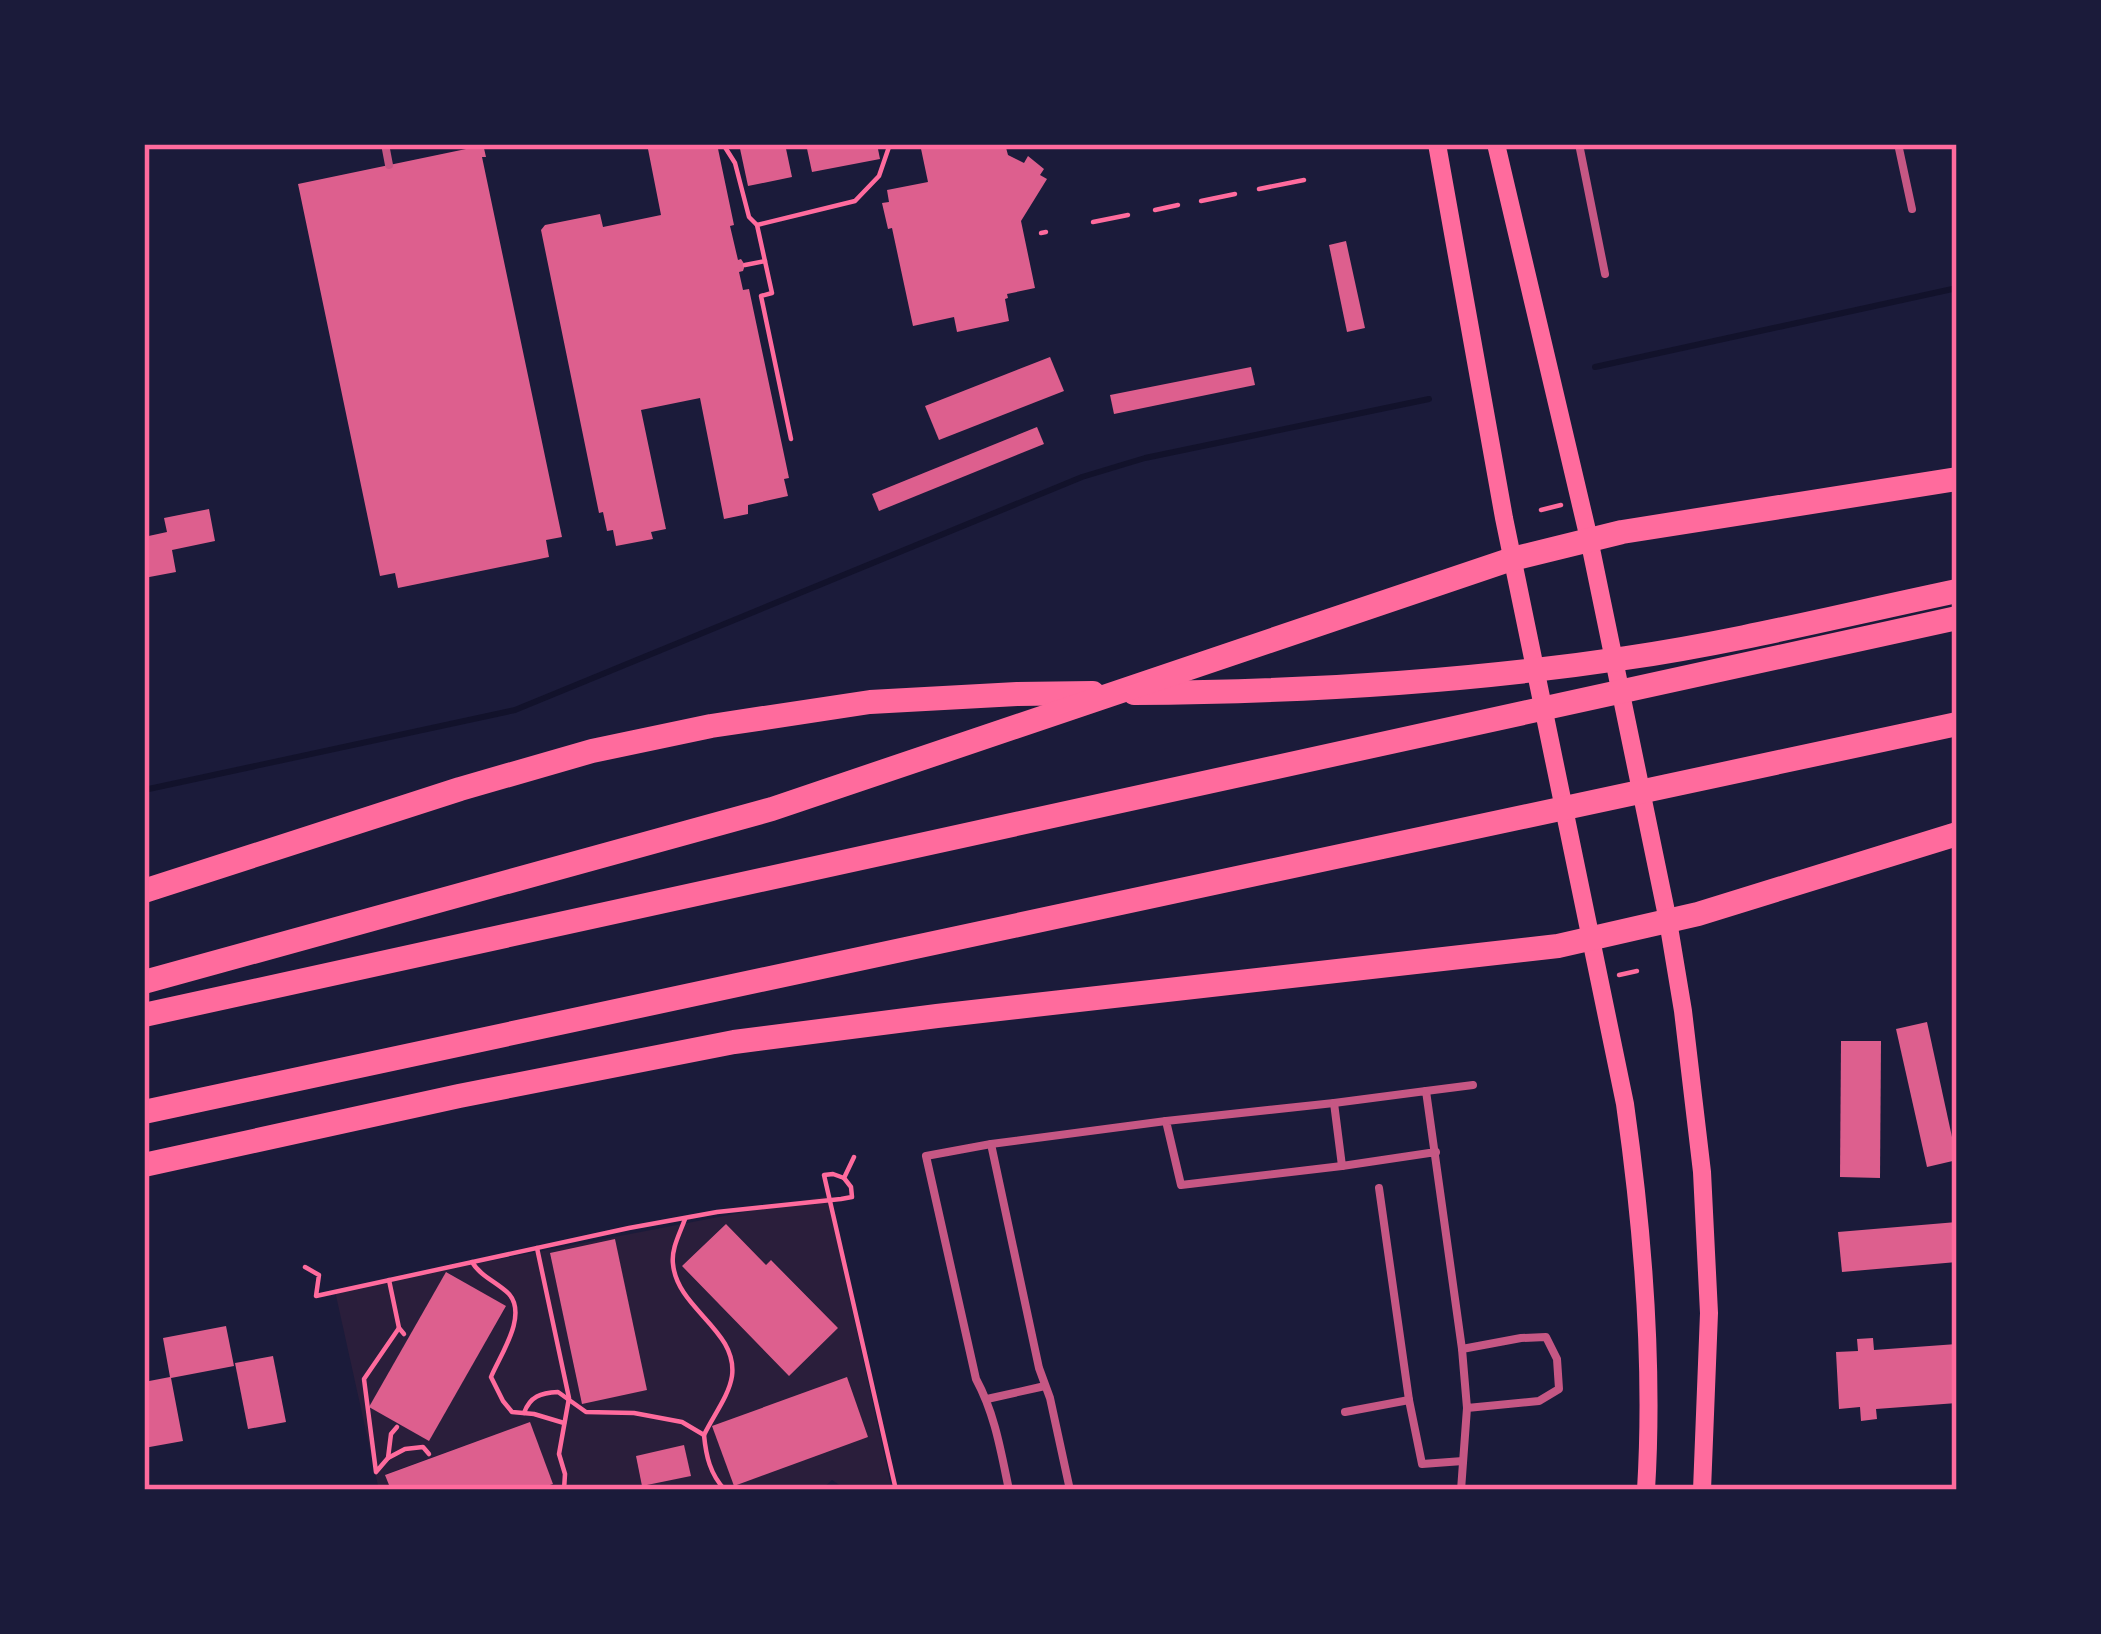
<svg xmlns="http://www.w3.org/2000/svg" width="2101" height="1634" font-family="'Noto Serif',serif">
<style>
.green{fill:#2a1e3b;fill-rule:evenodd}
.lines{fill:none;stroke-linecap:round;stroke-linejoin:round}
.stream{stroke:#12122b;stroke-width:6}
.building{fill:#dd5f8e}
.path{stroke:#ff6b9d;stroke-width:4.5}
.service{stroke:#c65784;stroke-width:8}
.secondary{stroke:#ff6b9d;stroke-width:18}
.motorway{stroke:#ff6b9d;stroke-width:24}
.neatline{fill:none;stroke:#ff6b9d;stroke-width:4.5}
</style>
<rect width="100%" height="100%" fill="#1b1b3a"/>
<path class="green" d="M827 1196 892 1490H847L832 1480 821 1490H535L552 1483 530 1422 386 1474 391 1490H379L335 1291ZM726 1224 766 1265 772 1260 838 1328 789 1375 682 1266ZM615 1240 646 1390 582 1403 550 1254ZM447 1272 506 1307 428 1440ZM684 1446 690 1476 642 1485 636 1456Z"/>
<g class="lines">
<g class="stream">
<polyline points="1595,367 1957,288"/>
<polyline points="144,790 515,710 1082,477 1145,458 1429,399"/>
</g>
</g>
<g class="building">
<polygon points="466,144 483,144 486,157 482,157 562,537 546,540 549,557 398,588 395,573 380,576 298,184 466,149"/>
<polygon points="647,144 717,144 734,225 730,226 738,260 741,259 745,265 743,271 739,272 743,290 749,289 789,478 784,479 788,496 748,505 748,514 724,519 700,398 641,410 666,529 651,532 653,539 616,546 613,530 607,531 603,512 599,513 541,230 545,225 600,214 603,227 661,215"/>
<polygon points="739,144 785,144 792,177 748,186"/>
<polygon points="806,144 877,144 880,159 812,172"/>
<polygon points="920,144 1005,144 1008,155 1024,163 1028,156 1044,169 1040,175 1047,179 1021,221 1035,288 1007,294 1008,298 1005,299 1009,321 957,332 954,317 913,326 892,228 888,229 882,203 889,202 887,190 928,182"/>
<polygon points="1346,241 1365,328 1347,332 1329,245"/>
<polygon points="1050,357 1064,391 939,440 925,406"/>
<polygon points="1251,367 1255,385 1114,414 1110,395"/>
<polygon points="1037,427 1044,444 879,511 872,494"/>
<polygon points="209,509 215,541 172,550 176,572 144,578 144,537 167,532 164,518"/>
<polygon points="1927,1022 1957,1160 1927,1167 1896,1029"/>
<polygon points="1841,1041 1881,1041 1880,1178 1840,1177"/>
<polygon points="1957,1222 1957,1262 1842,1272 1838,1232"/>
<polygon points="726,1224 766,1265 771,1260 838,1328 789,1376 682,1266"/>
<polygon points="615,1239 647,1390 582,1404 550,1253"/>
<polygon points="446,1272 506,1306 429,1441 369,1407"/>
<polygon points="226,1326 234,1366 171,1378 183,1441 144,1448 144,1382 170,1377 163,1338"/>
<polygon points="1873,1338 1874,1350 1957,1344 1957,1403 1876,1409 1877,1419 1861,1421 1860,1407 1839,1409 1836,1352 1858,1351 1857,1339"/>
<polygon points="273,1356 286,1422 248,1429 235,1363"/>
<polygon points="847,1377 868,1437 734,1486 712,1426"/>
<polygon points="530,1422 553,1484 535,1490 391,1490 385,1475"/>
<polygon points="684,1445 691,1476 642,1486 636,1456"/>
</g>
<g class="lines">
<g class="path">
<polyline points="723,144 735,163 749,217 757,225"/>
<polyline points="1259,189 1304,180"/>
<polyline points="1201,201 1235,194"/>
<polyline points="1155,210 1178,205"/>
<polyline points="1093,222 1128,215"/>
<polyline points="1041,233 1046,232"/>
<polyline points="745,265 765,261"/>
<polyline points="791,439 761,296 772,293 757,225 855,201 879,176 890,144"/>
<polyline points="1541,510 1561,505"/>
<polyline points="1619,975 1637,971"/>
<polyline points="844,1178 833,1174 824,1175 896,1490"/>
<polyline points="537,1248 569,1398 559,1454 565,1474 564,1490"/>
<path d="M472 1262C481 1277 497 1282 509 1294 528 1316 500 1355 491 1377L503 1401 512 1412 534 1414 564 1423"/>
<polyline points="305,1267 319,1275 316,1296 629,1228 717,1212 841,1199 852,1197 851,1187 844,1178 854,1157"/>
<polyline points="389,1280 399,1328 404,1334"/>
<path d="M524 1413C530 1396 541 1393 558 1392L586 1412 634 1413 682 1422 704 1435C713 1416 729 1396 732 1376 738 1330 677 1309 673 1264 671 1249 680 1233 685 1219"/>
<polyline points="397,1427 391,1434 388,1458 376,1472 364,1379 399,1328"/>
<path d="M704 1435C706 1456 710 1474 725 1490"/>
<polyline points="388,1458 405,1449 423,1447 429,1454"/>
</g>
<g class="service">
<polyline points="385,144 389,165"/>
<polyline points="1579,144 1605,274"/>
<polyline points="1898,144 1912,209"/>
<polyline points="1426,1091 1473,1085"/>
<polyline points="1334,1103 1166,1121 1181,1185 1342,1166"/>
<polyline points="991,1144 1166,1121"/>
<polyline points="1436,1152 1342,1166 1334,1103 1426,1091 1462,1349"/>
<polyline points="1379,1188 1409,1400 1422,1464 1463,1461"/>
<polyline points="987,1399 1045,1386"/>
<polyline points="1345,1412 1409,1400"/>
<path d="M1009 1490C1001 1452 995 1414 976 1379L926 1156 991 1144 1039 1368 1050 1398 1070 1490"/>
<polyline points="1461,1490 1467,1408 1462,1349 1521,1338 1546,1337 1557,1359 1559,1389 1539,1401 1467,1408"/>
</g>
<g class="secondary">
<path d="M1437 144 1504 518 1625 1104C1643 1231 1654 1361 1646 1490"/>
<polyline points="1496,144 1589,539 1668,921 1683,1011 1702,1172 1709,1313 1702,1490"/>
</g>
<g class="motorway">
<path d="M1134 693C1296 692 1465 682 1626 658 1737 642 1847 614 1957 591"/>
<polyline points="144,891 460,789 592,751 711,726 870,702 1017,694 1093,693"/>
<polyline points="144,982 772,809 1512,559 1622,532 1957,479"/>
<polyline points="144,1015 1957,618"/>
<polyline points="144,1112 1957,724"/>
<polyline points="144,1165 459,1096 734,1042 937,1016 1558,946 1698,914 1957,834"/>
</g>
</g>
<rect width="2101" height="1634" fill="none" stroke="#1b1b3a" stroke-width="294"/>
<rect x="147" y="147" width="1807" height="1340" class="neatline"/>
</svg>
